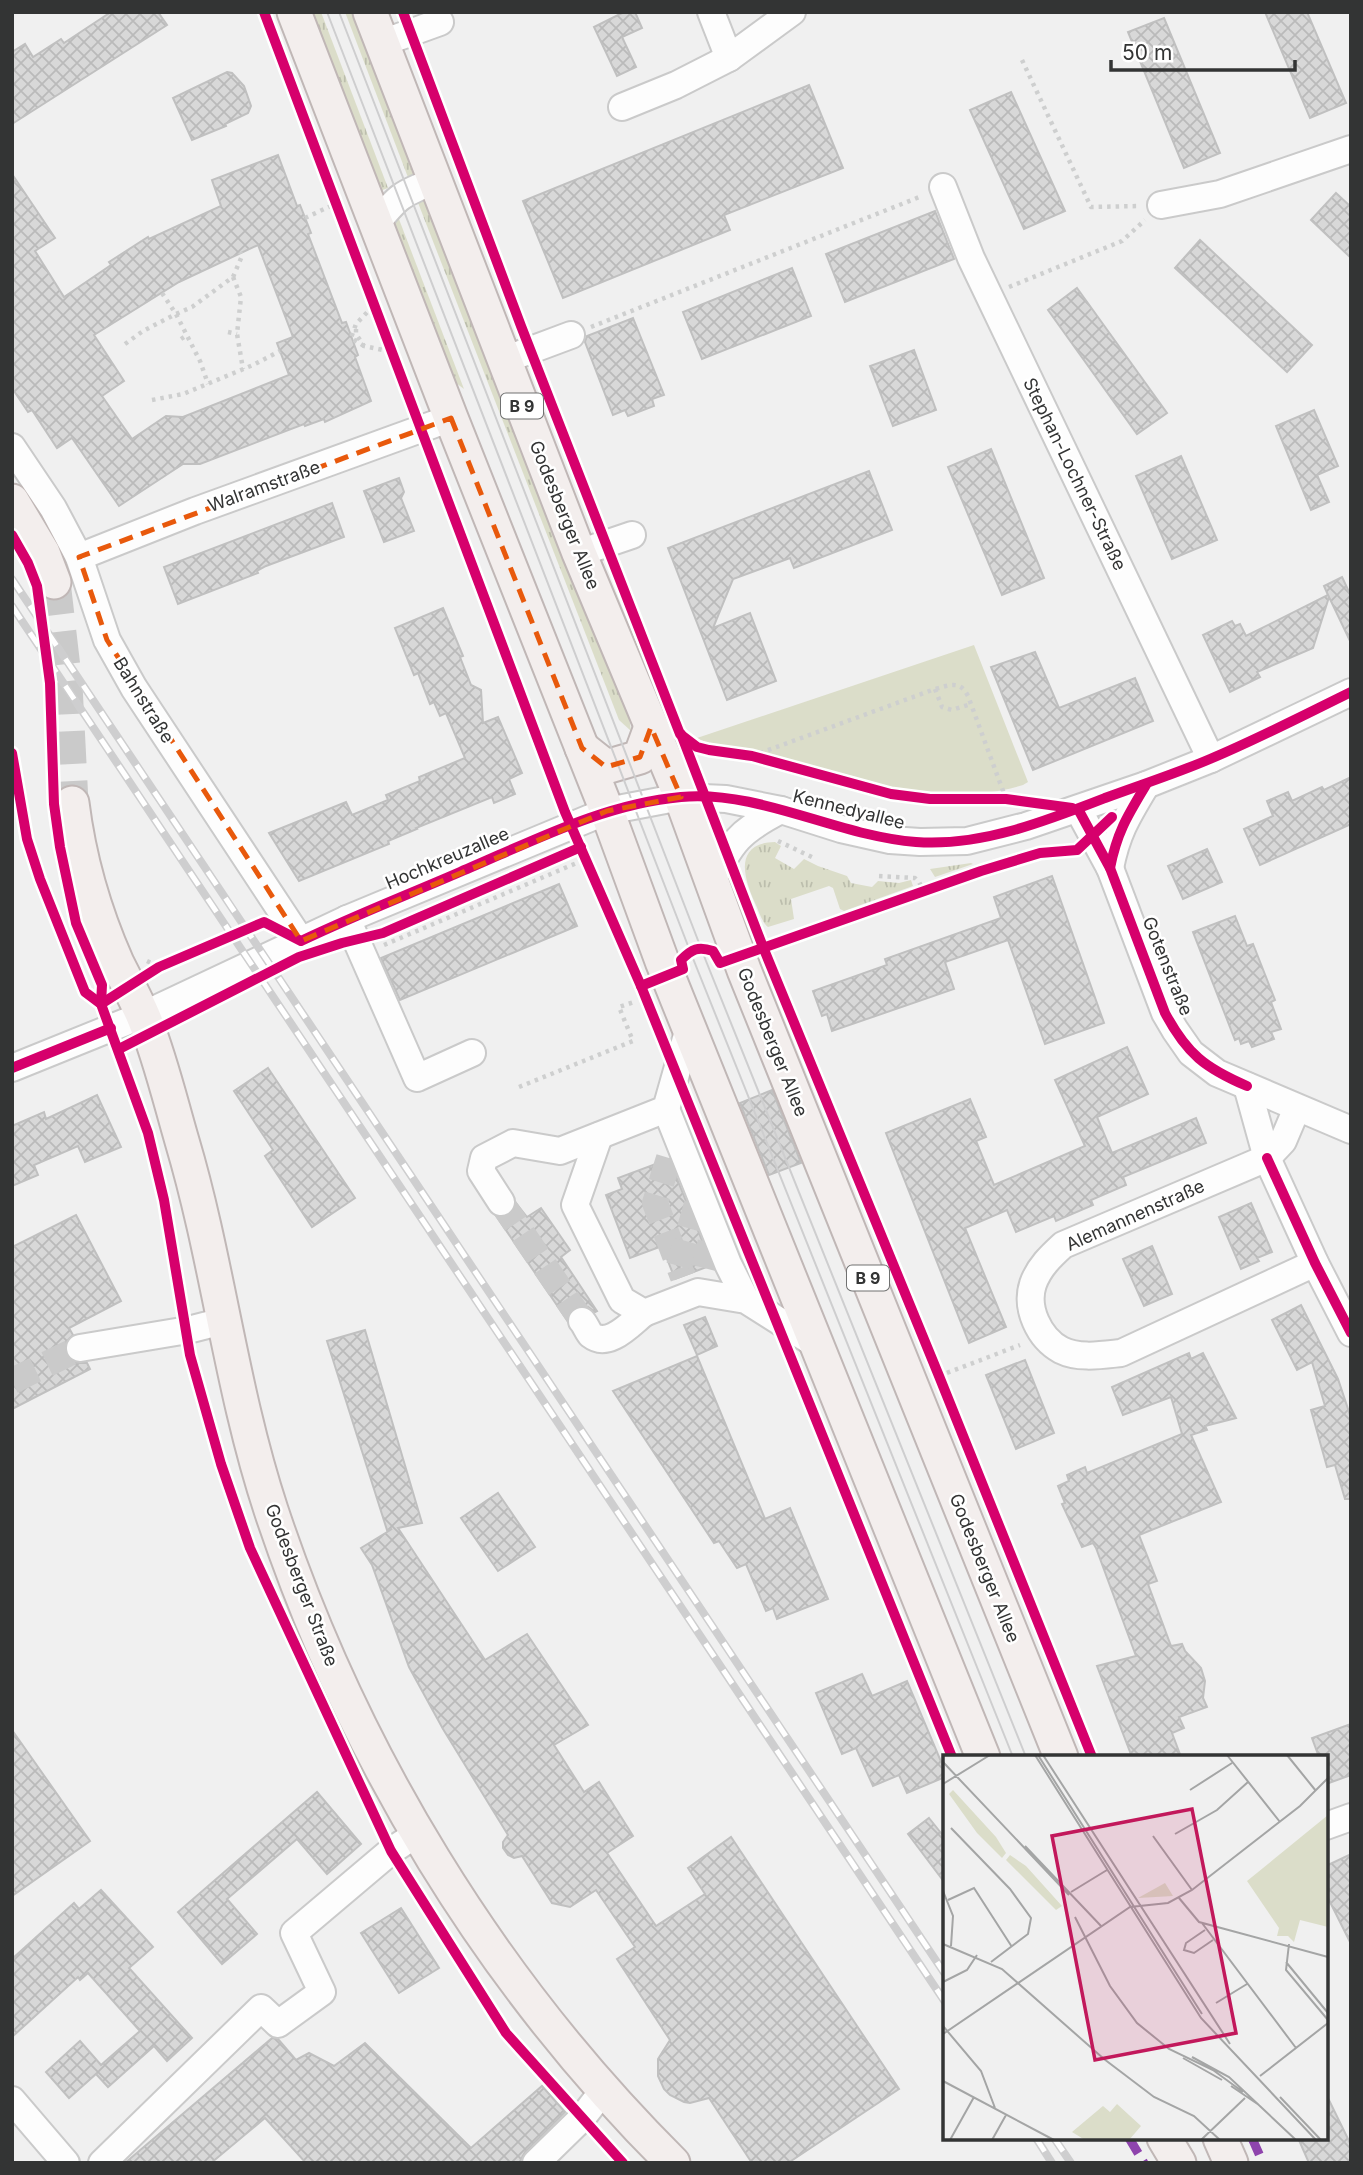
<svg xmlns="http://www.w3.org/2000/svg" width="1363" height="2175" font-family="Inter,sans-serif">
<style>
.grass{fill:url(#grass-tufts)}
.park{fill:#dbddc9}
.building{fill:url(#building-cross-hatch);stroke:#c0c0c0;stroke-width:2;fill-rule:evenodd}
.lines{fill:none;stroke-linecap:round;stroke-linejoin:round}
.minor-tunnel{stroke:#cacaca;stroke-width:26;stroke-dasharray:26 13;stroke-linecap:butt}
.major-tunnel{stroke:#cacaca;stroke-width:33;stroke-dasharray:33 17;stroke-linecap:butt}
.minor-casing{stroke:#cacaca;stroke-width:30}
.major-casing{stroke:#c0b7b6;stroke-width:37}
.path{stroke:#cecfcf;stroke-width:4.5;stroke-dasharray:3.5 5;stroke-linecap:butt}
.minor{stroke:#fdfdfd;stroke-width:26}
.major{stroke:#f3eeed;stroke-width:33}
.tram{stroke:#cececf;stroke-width:2}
.rail-casing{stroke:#cececf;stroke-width:8}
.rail{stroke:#fff;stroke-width:5;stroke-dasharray:16;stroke-linecap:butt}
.quiet{stroke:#8e44ad;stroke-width:9;stroke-dasharray:18 9;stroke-linecap:butt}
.cycleway-casing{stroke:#fff;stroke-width:15}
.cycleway{stroke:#d6006c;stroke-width:10}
.marked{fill:none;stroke:#e8590c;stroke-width:5;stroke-dasharray:14 9;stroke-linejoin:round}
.labels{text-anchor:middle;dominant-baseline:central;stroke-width:5;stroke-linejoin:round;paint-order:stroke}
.shield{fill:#fff;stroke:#707171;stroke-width:2}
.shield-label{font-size:16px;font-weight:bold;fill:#333434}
.street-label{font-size:18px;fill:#333434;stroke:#fff}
.inset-road{fill:none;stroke:#a4a5a5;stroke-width:2}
.view{fill:#c2185b;fill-opacity:0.15;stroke:#c2185b;stroke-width:3.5}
.inset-edge{fill:none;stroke:#333434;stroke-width:3.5}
</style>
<defs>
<pattern id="grass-tufts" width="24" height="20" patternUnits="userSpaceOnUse" patternTransform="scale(1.75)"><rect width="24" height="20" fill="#dbddc9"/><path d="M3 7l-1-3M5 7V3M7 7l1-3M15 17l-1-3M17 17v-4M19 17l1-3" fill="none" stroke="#bcbead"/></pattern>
<pattern id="building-cross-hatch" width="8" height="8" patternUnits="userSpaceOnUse" patternTransform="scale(1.75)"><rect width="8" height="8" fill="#d8d8d8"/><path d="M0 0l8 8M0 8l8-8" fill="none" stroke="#bababa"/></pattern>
</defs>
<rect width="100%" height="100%" fill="#f0f0f0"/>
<g class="grass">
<polygon points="308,12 321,12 388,188 377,192"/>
<polygon points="345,12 357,12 420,176 409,180"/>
<polygon points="425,191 628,709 631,731 619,720 415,195"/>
<polygon points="397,214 464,389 448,377 390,226"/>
<path d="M775 842 781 846 775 858 794 869 804 859 818 866 847 876 851 883 872 887 878 881 899 883 911 880 913 886 844 911 840 909 833 888 829 886 791 899 794 919 768 927C761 921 759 911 755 903 743 877 734 843 775 842Z"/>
<polygon points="973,864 935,877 930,869 971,863"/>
</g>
<path class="park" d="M974 645 1028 782 1023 785C940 811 856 777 776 757 750 750 721 751 697 738Z"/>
<g class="building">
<polygon points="111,12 158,12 167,25 12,124 12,52 25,44 33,57 61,39 64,43"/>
<polygon points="624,12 635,12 642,28 622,37 636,67 617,76 594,27"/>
<polygon points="1265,12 1307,12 1346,103 1310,118"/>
<polygon points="1164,18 1220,153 1184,168 1128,32"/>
<polygon points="227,72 232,73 244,86 251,106 248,113 225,124 226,126 192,140 173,98"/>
<polygon points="809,85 843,168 724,215 730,230 563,298 523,201"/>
<polygon points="1011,92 1065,211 1024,229 970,110"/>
<path d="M278 155 297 206 300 205 311 233 308 234 342 323 346 322 358 355 355 357 371 401 325 422 324 419 305 426 304 424 200 464H183L119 506 72 438 57 448 32 410 28 412 12 388V174L55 238 35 251 64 297 111 265 109 262 148 237 149 239 221 206 212 180ZM258 245 293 337 277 343 289 375 183 417 166 416 132 439 102 396 124 381 94 335 179 282Z"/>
<polygon points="1336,193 1351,207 1351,258 1311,220"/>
<polygon points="935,211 954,259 845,302 826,254"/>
<polygon points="1200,240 1312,345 1287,372 1175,268"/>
<polygon points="792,268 811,316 702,359 683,312"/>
<polygon points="1077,288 1167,413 1137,434 1048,310"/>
<polygon points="633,318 664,395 652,399 654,406 628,416 625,410 613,415 585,342 587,336"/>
<polygon points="914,350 936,410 893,426 870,366"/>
<polygon points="1314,410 1338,466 1317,475 1329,502 1311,510 1276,426"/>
<polygon points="991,449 1044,578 1002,595 948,467"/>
<polygon points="1181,456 1217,540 1172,559 1136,476"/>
<polygon points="869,471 892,530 794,568 790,558 733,579 713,628 750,613 776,681 727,700 668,548"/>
<polygon points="399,478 404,492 401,498 414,531 384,542 364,491"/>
<polygon points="332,503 344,537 266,566 257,571 258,573 178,604 164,567"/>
<polygon points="1342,577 1351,596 1351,643 1329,597 1313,648 1257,672 1260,677 1230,692 1203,635 1232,621 1235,626 1240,624 1246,636 1328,595 1324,586"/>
<polygon points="443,608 463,656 460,657 471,685 481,690 483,723 498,717 522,773 509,779 515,794 494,803 492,797 416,828 417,829 388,841 389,844 299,881 269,833 346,802 352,815 388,800 386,795 420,781 419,777 465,758 446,713 440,716 434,702 430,704 418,673 414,675 395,628"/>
<polygon points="1035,652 1059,708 1135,678 1153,721 1033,770 991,667"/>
<polygon points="1351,777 1351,824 1260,865 1244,829 1273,816 1267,801 1288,792 1292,801 1322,787 1324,790"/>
<polygon points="1207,849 1222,882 1183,899 1168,866"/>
<polygon points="1052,876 1104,1023 1045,1044 1008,940 945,962 954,989 832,1031 827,1014 822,1016 813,991 887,965 885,959 1001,918 994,897"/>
<polygon points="559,884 577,926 400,1000 381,958"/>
<polygon points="1235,916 1247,946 1253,944 1275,1000 1271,1002 1281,1029 1271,1032 1274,1039 1252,1047 1249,1041 1241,1044 1239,1038 1235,1040 1193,932"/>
<polygon points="1127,1047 1148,1094 1097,1117 1112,1153 1196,1118 1206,1143 1123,1177 1126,1185 1091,1200 1093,1205 1056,1221 1054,1216 1016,1232 1007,1210 965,1228 1006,1327 969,1343 886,1133 970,1099 986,1137 976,1141 994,1185 1085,1146 1055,1080"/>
<polygon points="268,1068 355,1198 312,1227 265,1156 273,1150 234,1091"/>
<polygon points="772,1090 801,1163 769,1175 740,1103"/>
<polygon points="97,1095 121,1147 85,1162 78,1146 34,1165 38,1175 12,1186 12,1126 44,1112 46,1119"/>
<polygon points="669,1159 712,1265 675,1279 662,1246 630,1258 606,1195 622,1189 618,1178"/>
<polygon points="516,1203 527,1217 541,1208 570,1250 561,1257 597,1311 595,1312 588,1307 579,1306 571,1309 567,1320 497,1217 510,1215"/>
<polygon points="1251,1203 1272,1252 1257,1258 1259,1261 1241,1269 1219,1217"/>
<polygon points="76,1215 121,1301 69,1328 73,1335 65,1343 64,1350 67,1357 75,1363 87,1363 90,1369 12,1409 12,1247"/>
<polygon points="1152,1246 1172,1294 1144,1306 1123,1259"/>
<polygon points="1301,1305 1338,1379 1351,1418 1351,1499 1345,1499 1335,1465 1327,1467 1311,1410 1325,1406 1312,1362 1297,1370 1272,1320"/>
<polygon points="705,1317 717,1346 697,1355 684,1325"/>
<polygon points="365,1330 422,1523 398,1528 485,1660 527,1634 588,1725 554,1745 584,1792 599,1782 633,1836 607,1853 656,1926 705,1894 688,1868 731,1837 899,2089 788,2163 752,2163 709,2098 690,2103 684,2102 670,2095 664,2089 658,2076 658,2059 670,2040 617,1959 635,1947 596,1890 570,1907 552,1903 522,1856 514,1858 508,1855 503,1848 503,1842 508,1835 443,1729 409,1667 372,1565 361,1548 392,1529 387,1530 327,1341"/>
<polygon points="1189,1353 1191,1359 1203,1353 1236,1418 1205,1426 1207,1430 1191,1435 1221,1502 1139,1535 1157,1581 1148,1584 1171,1646 1182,1644 1185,1651 1201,1668 1205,1681 1203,1698 1207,1707 1179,1717 1184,1728 1172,1733 1181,1757 1132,1757 1097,1666 1136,1656 1096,1548 1093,1543 1082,1547 1062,1504 1065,1503 1058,1486 1069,1481 1067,1475 1085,1467 1087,1473 1182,1434 1171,1397 1123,1415 1112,1387"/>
<polygon points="697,1356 765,1519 790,1508 828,1599 777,1619 773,1608 766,1611 746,1564 737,1568 719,1541 714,1543 613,1391"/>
<polygon points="1025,1360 1054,1433 1016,1449 986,1375"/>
<polygon points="498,1493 535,1547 498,1571 461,1518"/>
<polygon points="862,1674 872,1696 907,1681 945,1771 945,1777 907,1793 899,1775 873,1786 856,1748 842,1754 816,1693"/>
<polygon points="1351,1724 1351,1775 1326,1784 1326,1757 1319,1757 1312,1738"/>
<polygon points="12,1730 90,1841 12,1896"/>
<polygon points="317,1792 361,1844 327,1874 297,1839 227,1899 257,1934 222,1964 178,1912"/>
<polygon points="929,1818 945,1838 945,1883 908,1834"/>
<polygon points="1351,1854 1351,1944 1326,1894 1326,1866"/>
<polygon points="101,1890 153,1947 129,1968 192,2038 167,2061 154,2046 108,2087 96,2074 69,2098 46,2072 80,2041 101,2065 140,2031 88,1973 80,1980 78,1977 12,2037 12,1959 74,1903 79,1909"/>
<polygon points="401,1908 439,1968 399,1993 361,1933"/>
<polygon points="272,2038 278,2039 296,2060 309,2053 334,2066 365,2043 471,2148 542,2086 565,2112 525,2152 519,2163 306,2163 265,2118 211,2163 125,2163"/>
<polygon points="1326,2094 1351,2145 1351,2163 1309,2163 1298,2138 1326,2138"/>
</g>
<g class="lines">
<g class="minor-tunnel">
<polyline points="669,1158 655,1203 683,1277"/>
<polyline points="501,1202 582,1321"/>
<polyline points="679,1266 697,1204"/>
<polyline points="704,1268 711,1241"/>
<polyline points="12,1381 80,1348"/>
</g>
<polyline class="major-tunnel" points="54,582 66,685 72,803"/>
<g class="minor-casing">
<g id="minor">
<polyline points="711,12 729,58"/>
<polyline points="382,43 440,22"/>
<polyline points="622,107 676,85 729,58 792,12"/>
<polyline points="943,187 971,258 1211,759"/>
<polyline points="1161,205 1220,194 1351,149"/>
<path d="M376 224C397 197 402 193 435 181"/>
<polyline points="504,360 571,335"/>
<polyline points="12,447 53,508 79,557 107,640 134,688 301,941"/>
<polyline points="579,553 632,535"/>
<polyline points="79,557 195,511 451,418"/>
<polyline points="1078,809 1110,868 1165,1013 1175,1030 1191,1053 1217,1073 1351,1130"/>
<path d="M1110 868C1117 832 1128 815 1146 785"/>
<path d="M711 883C733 841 738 832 781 810"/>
<polyline points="347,919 417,1078 472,1053"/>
<polyline points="12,1068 143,1015 347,919 607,811 681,797 726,799 781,810 841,829 890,840 920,842 967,841 1026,826 1146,785 1211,759 1351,692"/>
<polyline points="1247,1086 1267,1158 1315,1263 1351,1333"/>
<path d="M1297 1108 1283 1141 1267 1158 1063 1245C1051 1256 1039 1267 1033 1284 1025 1308 1039 1338 1061 1350 1079 1359 1102 1355 1121 1353L1315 1263"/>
<polyline points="666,1109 728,1264 746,1300"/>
<polyline points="599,1136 575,1205 622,1300 644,1313 698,1292 746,1300 817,1345"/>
<polyline points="501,1202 481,1171 484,1158 513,1143 560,1151 666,1109 689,1028"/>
<path d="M582 1321C585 1324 588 1332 591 1335 609 1349 631 1323 644 1313"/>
<polyline points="80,1348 188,1330 223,1321"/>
<polyline points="1326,1826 1351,1817"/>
<polyline points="12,2100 66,2163"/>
<polyline points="102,2163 261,2008 278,2024 322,1992 294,1933 391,1851 418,1833"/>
<polyline points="536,2163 582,2118 603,2091 618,2103"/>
</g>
</g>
<g class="major-casing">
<g id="major">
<polyline points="294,12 451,418 607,811 662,961 983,1757"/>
<polyline points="370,12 579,553 681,797 744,970 1061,1757"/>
<polyline points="12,501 43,553 54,582"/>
<polyline points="582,748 606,767 640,757 651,727"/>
<path d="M72 803C79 859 94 911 117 963 126 981 136 999 144 1018 160 1057 170 1100 182 1141 218 1262 231 1389 271 1510 352 1754 490 1981 673 2163"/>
<polyline points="1164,2138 1179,2163"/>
<polyline points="1220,2138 1231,2163"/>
</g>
</g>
<g class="path">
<polyline points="1022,60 1091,207 1139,206"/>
<polyline points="305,218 335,204"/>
<polyline points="233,277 241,297 237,334 243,369"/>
<polyline points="1009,287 1122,241 1145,220"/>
<polyline points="162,293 176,314 192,307 233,277 242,256 240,252"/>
<polyline points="591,327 922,196"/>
<polyline points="356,329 356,334 364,346 392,352"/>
<polyline points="228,332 237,334"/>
<polyline points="181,339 187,335"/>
<polyline points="125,344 143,331 176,314 200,361 208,384"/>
<polyline points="364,346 351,338 356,324 374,305"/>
<polyline points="152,400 183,394 253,365 280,351"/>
<polyline points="935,689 942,707 952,710 971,704"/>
<path d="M752 756 935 689C950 685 960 680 968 696L1006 799"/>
<polyline points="778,841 816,859"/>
<polyline points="879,876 915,878 919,882 924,892"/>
<polyline points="384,945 586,859"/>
<polyline points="147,961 159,967"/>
<polyline points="519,1087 633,1041 619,1007 634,1002"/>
<polyline points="939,1376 1020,1345"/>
</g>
<use href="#minor" class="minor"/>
<use href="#major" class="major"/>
<g class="tram">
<polyline points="327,12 690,951 1013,1757"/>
<polyline points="339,12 706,961 1026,1757"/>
</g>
<g class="rail-casing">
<g id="rail">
<polyline points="12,579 945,1974"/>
<polyline points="12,606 945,2002"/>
<polyline points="1036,2138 1052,2163"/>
<polyline points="1054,2138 1071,2163"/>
</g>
</g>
<use href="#rail" class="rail"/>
<g class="quiet">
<polyline points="1129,2138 1144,2163"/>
<polyline points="1252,2138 1263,2163"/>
</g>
<g class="cycleway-casing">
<g id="cycleway">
<polyline points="264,12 565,812 641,986 952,1757"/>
<polyline points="403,12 521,326 680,734 697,747 709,750 752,756 891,794 930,799 1006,799 1072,808"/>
<polyline points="12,535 28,563 37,586 50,683 54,804 60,847 76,923 102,985 101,1004"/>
<polyline points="681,734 763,947 939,1376 1092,1757"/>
<polyline points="12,753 27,839 40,879 85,992 101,1004 148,1133 164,1200 190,1355 221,1464 250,1548 391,1851 506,2033 623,2163"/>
<path d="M1078 809 1110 868 1165 1013C1187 1054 1205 1068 1247 1086"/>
<path d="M1110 868C1117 832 1128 815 1146 785"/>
<path d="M641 986 683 969 681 960C692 949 698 946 713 951L720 963 981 871 1040 853 1077 850 1112 817"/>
<path d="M101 1004 159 967 264 922 301 941C353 916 407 895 460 872 531 842 603 804 681 797 761 790 837 836 916 842 980 847 1046 821 1105 798 1140 785 1175 774 1210 759 1258 739 1304 715 1351 692"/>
<polyline points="119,1049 299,957 342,943 383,933 581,847"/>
<polyline points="12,1068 111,1028"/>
<polyline points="1267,1158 1315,1263 1351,1333"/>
</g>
</g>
<use href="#cycleway" class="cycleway"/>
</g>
<path class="marked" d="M451 418 582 748 606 767 640 757 651 727 681 797 607 811 301 941 107 640 79 557Z"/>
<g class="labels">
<g class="shield">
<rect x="501" y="393.5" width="42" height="25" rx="5"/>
<rect x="847" y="1265.5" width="42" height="25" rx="5"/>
</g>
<g class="shield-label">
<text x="522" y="406">B 9</text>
<text x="868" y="1278">B 9</text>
</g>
<g class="street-label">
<text transform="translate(1075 474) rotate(64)">Stephan-Lochner-Straße</text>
<text transform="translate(264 486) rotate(-20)">Walramstraße</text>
<text transform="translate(565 515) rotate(68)">Godesberger Allee</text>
<text transform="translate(144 700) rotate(58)">Bahnstraße</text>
<text transform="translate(849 809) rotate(14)">Kennedyallee</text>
<text transform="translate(447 858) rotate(-23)">Hochkreuzallee</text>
<text transform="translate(1168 966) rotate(68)">Gotenstraße</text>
<text transform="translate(773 1042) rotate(68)">Godesberger Allee</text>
<text transform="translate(1135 1215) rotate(-24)">Alemannenstraße</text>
<text transform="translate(985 1568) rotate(68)">Godesberger Allee</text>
<text transform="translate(302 1585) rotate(69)">Godesberger Straße</text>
</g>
</g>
<g transform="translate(943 1755)">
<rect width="385" height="385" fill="#f0f0f0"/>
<path d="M385 60V172L357 165 351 187 345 181H334L336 173 304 126Z" fill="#dbddc9"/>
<path d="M222 128 230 141 195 143ZM174 349 198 371 186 385H142L129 377 160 351 167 357Z" fill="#dbddc9"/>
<path d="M10 35 53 82 63 98 59 103 34 78 6 39ZM67 100 83 111 119 151 113 155 63 105Z" fill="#dbddc9"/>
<path class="inset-road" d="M92 0 258 263 373 385M95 0 259 259M100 0 287 289M284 0 337 67M344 0 373 36M0 7 126 140M0 29 47 0M247 35 289 8M8 73 67 134 88 163 85 179 48 207M232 79 274 55 305 27M210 81 249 135M82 91 159 172M0 136 10 161 8 191M128 137 164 115M236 143 256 167 385 202M5 145 31 133 69 192M132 162 167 231 194 268 226 294 270 315 300 337M259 168 353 293M262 175 243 188 241 195 251 198 270 185M0 189 59 214 161 304 211 342 251 361 277 385M346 189 343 215 385 265M343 207 385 258M0 227 24 215 34 200M273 248 304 229M0 271 38 316 52 353M0 279 187 152 225 148 249 135 357 51 385 23M249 302 286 322 353 385M240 303 279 325M317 321 385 268M0 326 111 385M288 331 316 350M337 342 378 385M7 385 31 342M49 385 63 360M258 385 302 343"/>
<path class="view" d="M249 54 293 278 152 305 109 81Z"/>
<rect width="385" height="385" class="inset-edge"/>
</g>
<rect width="1363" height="2175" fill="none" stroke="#333434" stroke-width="28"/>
<path d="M1111 60v10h184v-10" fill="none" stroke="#333434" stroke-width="3.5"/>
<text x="1122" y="60" font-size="21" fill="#333434" stroke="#ffffff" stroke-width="5" paint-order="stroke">50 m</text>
</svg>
